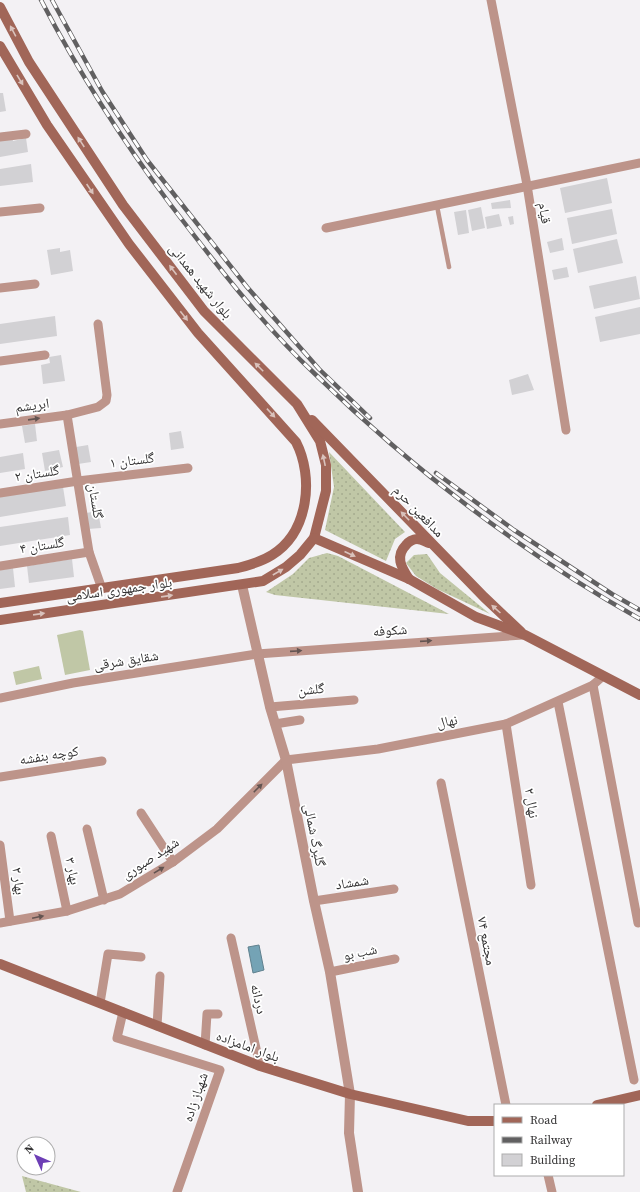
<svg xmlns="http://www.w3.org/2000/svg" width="640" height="1192" font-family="'Source Serif 4','Noto Naskh Arabic',serif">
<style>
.grass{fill:url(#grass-dots)}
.garden{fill:#c0c7a6}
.water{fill:#74a3b5;stroke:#60818e}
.building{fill:#d2d1d4}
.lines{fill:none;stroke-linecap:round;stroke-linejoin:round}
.service{stroke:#bd948a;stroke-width:4.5}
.minor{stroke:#bd948a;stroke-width:9}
.tertiary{stroke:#bd948a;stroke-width:10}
.secondary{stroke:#a16658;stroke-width:10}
.rail-casing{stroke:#616061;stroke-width:4.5}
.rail{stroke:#fff;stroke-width:3;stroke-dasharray:9;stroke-linecap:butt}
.oneway{fill:#d9c2bc}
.oneway2{fill:#635451}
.labels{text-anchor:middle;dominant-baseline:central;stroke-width:3.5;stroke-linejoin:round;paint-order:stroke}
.street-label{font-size:14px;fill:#333233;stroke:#fff}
</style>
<defs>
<pattern id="grass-dots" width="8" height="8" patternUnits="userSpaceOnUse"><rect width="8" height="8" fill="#c0c7a6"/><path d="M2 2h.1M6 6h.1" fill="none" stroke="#a5ab8f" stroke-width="1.8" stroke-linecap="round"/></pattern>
</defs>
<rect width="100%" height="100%" fill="#f3f1f4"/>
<g class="grass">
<polygon points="329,452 405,532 395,539 386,561 325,530 334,487"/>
<polygon points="327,553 338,556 449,614 275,595 266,592 293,574 309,558"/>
<polygon points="427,554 440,573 490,614 437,589 416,576 406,563 414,555"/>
<polygon points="22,1176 81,1192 26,1192"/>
</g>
<g class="garden">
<polygon points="80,630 83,631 90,670 65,675 57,635"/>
<polygon points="39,666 42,679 16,685 13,672"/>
</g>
<polygon class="water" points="259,945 264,970 253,973 248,947"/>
<g class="building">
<polygon points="0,93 3,93 6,111 0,112"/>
<polygon points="12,137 13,141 26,138 28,152 0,157 0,139"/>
<polygon points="31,164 33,182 0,186 0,169"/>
<polygon points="607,178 612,203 565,213 560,188"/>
<polygon points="510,200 511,208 492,209 491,203"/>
<polygon points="481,207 485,228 472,231 468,210"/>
<polygon points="612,209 617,234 572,244 567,218"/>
<polygon points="466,210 469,233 458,235 454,212"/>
<polygon points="499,214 502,226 487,229 485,217"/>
<polygon points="513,216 514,224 510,225 508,217"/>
<polygon points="562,238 564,250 550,253 547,242"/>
<polygon points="617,239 623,263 578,273 573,249"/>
<polygon points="60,248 60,252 70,250 73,271 51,275 47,250"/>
<polygon points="567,267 569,277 554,280 552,270"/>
<polygon points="636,276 640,299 594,309 589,286"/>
<polygon points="640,307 640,334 600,342 595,317"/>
<polygon points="55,316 57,336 0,344 0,324"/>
<polygon points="61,355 65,381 43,384 41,365 50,363 49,357"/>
<polygon points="528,374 534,390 512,395 509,380"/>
<polygon points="35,424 37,441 25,443 22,426"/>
<polygon points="181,431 184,448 171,450 169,433"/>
<polygon points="88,445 91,462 78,464 76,447"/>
<polygon points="59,450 63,467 45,471 42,453"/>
<polygon points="23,453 25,469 0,473 0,457"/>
<polygon points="63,487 66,506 0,517 0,497"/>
<polygon points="98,511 101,528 88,529 86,513"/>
<polygon points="68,517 70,535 0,546 0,527"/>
<polygon points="72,559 74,577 29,583 27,566"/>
<polygon points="13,568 15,587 0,589 0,570"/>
</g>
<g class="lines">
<polyline class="service" points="437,206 449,267"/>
<g class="minor">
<polyline points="491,0 527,185 566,430"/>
<polyline points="0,137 26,134"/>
<polyline points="0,212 40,208"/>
<polyline points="326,228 640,163"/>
<polyline points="0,288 35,284"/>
<polyline points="0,361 45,355"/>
<polyline points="67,415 89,552 102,589"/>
<polyline points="0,424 67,415 98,407 106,401 107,395 98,324"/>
<polyline points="0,493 78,481 188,468"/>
<polyline points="0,566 89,552"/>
<polyline points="593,685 638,923"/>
<polyline points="0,698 73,683 257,654 523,635"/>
<polyline points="558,702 634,1080"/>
<polyline points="270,707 354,700"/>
<polyline points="275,724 300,720"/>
<polyline points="506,724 531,885"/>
<polyline points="0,777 102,761"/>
<polyline points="441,783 506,1105"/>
<polyline points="141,813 173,862"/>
<polyline points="87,829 104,900"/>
<polyline points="51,836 67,911"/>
<polyline points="0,845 10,921"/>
<polyline points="314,901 394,889"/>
<polyline points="0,923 67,911 120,894 173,862 217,829 286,760 378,749 506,724 593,685 603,676"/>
<polyline points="231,938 260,1066"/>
<polyline points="330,972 395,959"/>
<polyline points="100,1003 108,954 141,957"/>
<polyline points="123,1012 117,1038 220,1070 177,1192"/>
<polyline points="157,1026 160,976"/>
<polyline points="205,1045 207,1014 218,1014"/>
<polyline points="548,1175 552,1192"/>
</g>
<polyline class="tertiary" points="242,585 270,707 286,760 314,901 330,972 350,1094 349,1133 358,1192"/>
<g class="secondary">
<polyline points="0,7 29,62 123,205 204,311 297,404 320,441 326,465 326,491 314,538 300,555 286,567 263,581 0,620"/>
<path d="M0 46 47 125 129 244 198 333 296 442C314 477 309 532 272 555 261 562 250 565 238 568L0 603"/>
<polyline points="312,420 484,597 521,632"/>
<polyline points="314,538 409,579 476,617 525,635 640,695"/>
<path d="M409 579C401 567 395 556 406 545 408 542 413 539 417 539 421 539 426 542 429 543"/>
<polyline points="0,964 260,1066 350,1094 468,1121 495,1121"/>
<polyline points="597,1105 640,1095"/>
</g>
<g class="rail-casing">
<g id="rail">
<path d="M41 0C78 71 122 140 170 204 215 263 261 323 315 374 412 469 521 552 640 619"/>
<polyline points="52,0 102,91 147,160 247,287 319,369 370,418"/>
<polyline points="436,473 514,530 612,594 640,610"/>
</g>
</g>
<use href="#rail" class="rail"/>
</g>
<defs><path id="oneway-solid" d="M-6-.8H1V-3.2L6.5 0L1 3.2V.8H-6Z"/></defs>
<g class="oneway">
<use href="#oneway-solid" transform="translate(13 31) rotate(-118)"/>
<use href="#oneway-solid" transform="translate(20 80) rotate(59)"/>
<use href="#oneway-solid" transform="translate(81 142) rotate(-123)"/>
<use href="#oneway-solid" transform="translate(90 189) rotate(56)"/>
<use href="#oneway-solid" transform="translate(173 270) rotate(-127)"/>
<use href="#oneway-solid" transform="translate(184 316) rotate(52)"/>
<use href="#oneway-solid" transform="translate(259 367) rotate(-135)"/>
<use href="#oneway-solid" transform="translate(271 413) rotate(47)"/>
<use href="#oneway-solid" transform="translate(324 460) rotate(-102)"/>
<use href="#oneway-solid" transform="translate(405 516) rotate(-134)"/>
<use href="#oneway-solid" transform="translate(350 554) rotate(24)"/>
<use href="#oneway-solid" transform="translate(278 572) rotate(-30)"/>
<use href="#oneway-solid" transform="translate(167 596) rotate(-8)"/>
<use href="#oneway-solid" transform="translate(496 609) rotate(-138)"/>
<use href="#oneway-solid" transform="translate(39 614) rotate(-8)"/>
</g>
<g class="oneway2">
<use href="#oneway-solid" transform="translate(34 419) rotate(-8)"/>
<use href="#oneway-solid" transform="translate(426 641) rotate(-4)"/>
<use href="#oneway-solid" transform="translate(296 651) rotate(-4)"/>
<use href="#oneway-solid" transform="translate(258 788) rotate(-45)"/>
<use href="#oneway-solid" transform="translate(159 870) rotate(-31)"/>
<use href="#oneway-solid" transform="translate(38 917) rotate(-12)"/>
</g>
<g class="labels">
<g class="street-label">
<text transform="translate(545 213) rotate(81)">قیام</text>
<text transform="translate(201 281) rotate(51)">بلوار شهید همدانی</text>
<text transform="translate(32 405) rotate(-8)">ابریشم</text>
<text transform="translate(132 460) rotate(-7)">گلستان ۱</text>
<text transform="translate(37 473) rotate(-9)">گلستان ۲</text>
<text transform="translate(96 501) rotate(81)">گلستان</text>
<text transform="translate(419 511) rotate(46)">مدافعین حرم</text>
<text transform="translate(42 545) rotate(-9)">گلستان ۴</text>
<text transform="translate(119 589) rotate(-8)">بلوار جمهوری اسلامی</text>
<text transform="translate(390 630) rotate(-4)">شکوفه</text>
<text transform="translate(126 660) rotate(-9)">شقایق شرقی</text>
<text transform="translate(311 689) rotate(-5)">گلشن</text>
<text transform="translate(447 721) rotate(-11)">نهال</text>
<text transform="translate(49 755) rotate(-9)">کوچه بنفشه</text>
<text transform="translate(532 803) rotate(81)">نهال ۲</text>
<text transform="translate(315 835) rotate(79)">گلبرگ شمالی</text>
<text transform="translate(150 858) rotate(-33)">شهید صبوری</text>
<text transform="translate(73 871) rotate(78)">بهار ۳</text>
<text transform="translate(19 881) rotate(83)">بهار ۲</text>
<text transform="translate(352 882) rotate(-9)">شمشاد</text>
<text transform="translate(487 941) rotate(79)">مجتمع ۷۴</text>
<text transform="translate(360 952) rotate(-12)">شب بو</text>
<text transform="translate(259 999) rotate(77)">دردانه</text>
<text transform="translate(248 1046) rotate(20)">بلوار امامزاده</text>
<text transform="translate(195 1097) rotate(-71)">شهباز زاده</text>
</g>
</g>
<rect x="494" y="1104" width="130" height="72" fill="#ffffff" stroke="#adadad"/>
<rect x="502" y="1117" width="20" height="6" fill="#a16658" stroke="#adadad"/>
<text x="530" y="1124" font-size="12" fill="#333233">Road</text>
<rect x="502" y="1137" width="20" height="6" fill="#616061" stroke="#adadad"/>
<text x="530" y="1144" font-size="12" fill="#333233">Railway</text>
<rect x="502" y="1154" width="20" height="12" fill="#d2d1d4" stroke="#adadad"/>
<text x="530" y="1164" font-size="12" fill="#333233">Building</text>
<g transform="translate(36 1156) rotate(315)"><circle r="19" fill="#ffffff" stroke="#adadad"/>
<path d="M0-3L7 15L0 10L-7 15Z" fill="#6d3eb6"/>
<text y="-6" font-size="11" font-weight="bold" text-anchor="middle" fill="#333233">N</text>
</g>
</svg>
